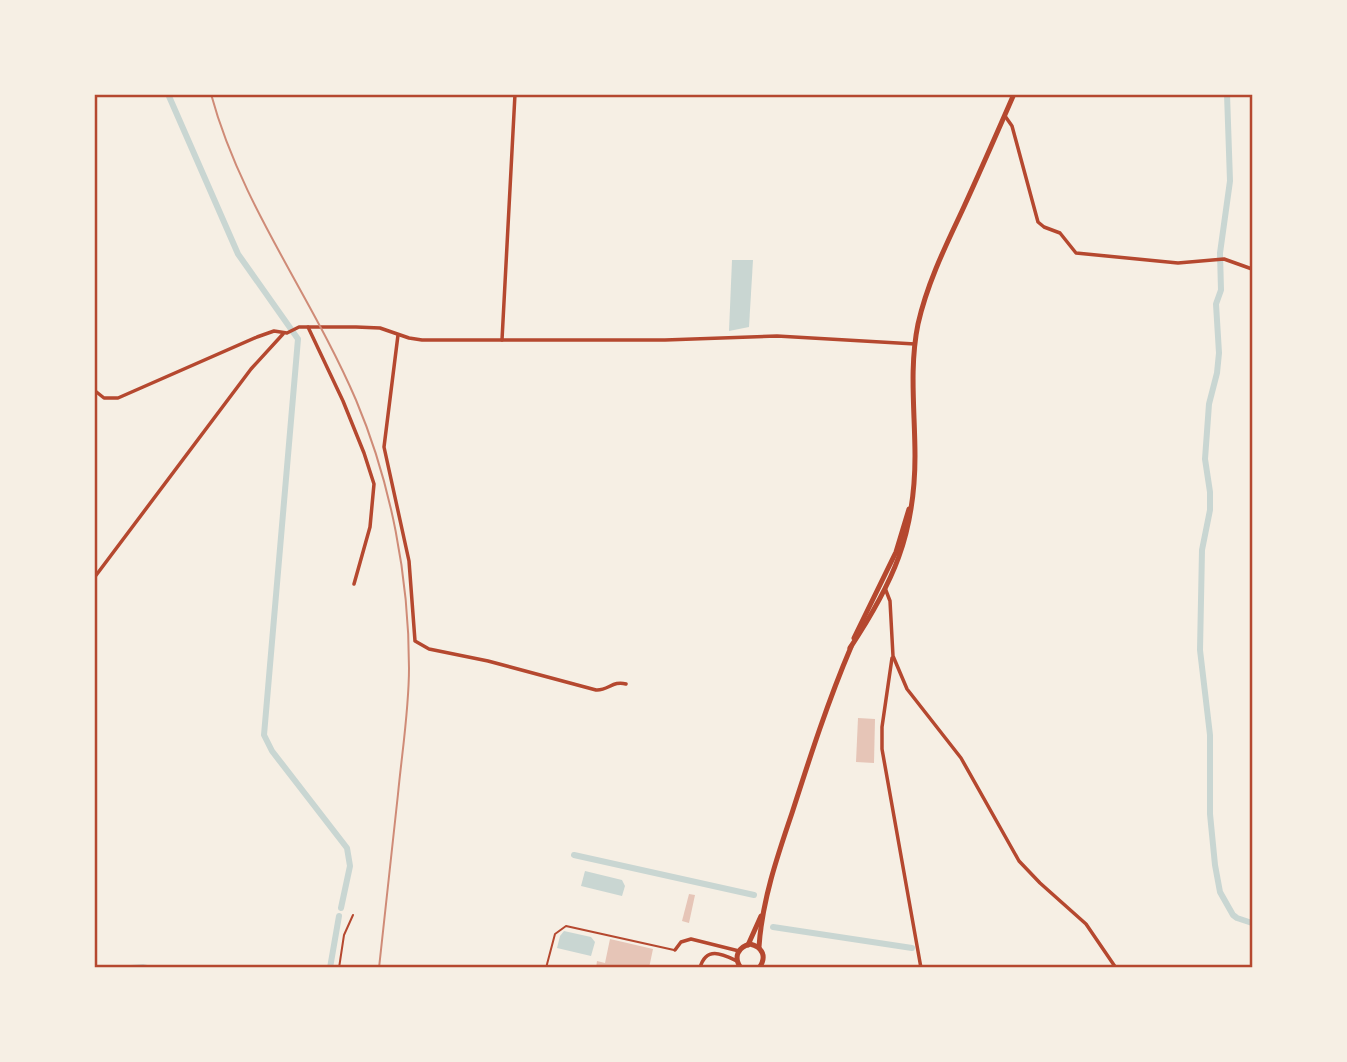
<svg xmlns="http://www.w3.org/2000/svg" width="1347" height="1062" font-family="'Open Sans',sans-serif">
<style>
.water{fill:#c9d6d2}
.lines{fill:none;stroke-linecap:round;stroke-linejoin:round}
.stream{stroke:#c9d6d2;stroke-width:2}
.canal{stroke:#c9d6d2;stroke-width:6}
.building{fill:#e6c5b7}
.path{stroke:#b5482f;stroke-width:2}
.service{stroke:#b5482f;stroke-width:2}
.minor{stroke:#b5482f;stroke-width:3.5}
.primary{stroke:#b5482f;stroke-width:5}
.rail{stroke:#cf8b77;stroke-width:2}
.neatline{fill:none;stroke:#b5482f;stroke-width:2.5}
</style>
<rect width="100%" height="100%" fill="#f6efe4"/>
<g class="water">
<polygon points="732,260 753,260 749,327 729,331"/>
<polygon points="585,871 622,880 625,886 622,896 581,886"/>
<polygon points="564,931 591,937 595,942 591,956 557,948 560,936"/>
</g>
<g class="lines">
<polyline class="stream" points="106,968 143,965 156,968"/>
<g class="canal">
<polyline points="168,94 238,254 298,339 264,735 272,751 347,848 350,866 341,908"/>
<polyline points="1227,94 1230,181 1220,253 1221,290 1216,304 1219,353 1217,373 1209,404 1205,459 1210,492 1210,510 1202,550 1200,650 1210,735 1210,814 1215,865 1220,892 1233,915 1237,918 1252,923"/>
<polyline points="574,855 754,895"/>
<polyline points="773,927 912,948"/>
<polyline points="330,968 339,916"/>
</g>
</g>
<g class="building">
<polygon points="858,718 875,719 874,763 856,762"/>
<polygon points="689,894 695,895 689,923 682,921"/>
<polygon points="610,939 653,949 649,968 596,968 597,961 605,963"/>
</g>
<g class="lines">
<polyline class="path" points="339,968 344,935 353,915"/>
<polyline class="service" points="546,968 555,934 566,926 674,950"/>
<g class="minor">
<polyline points="1005,116 1012,126 1038,222 1044,227 1060,233 1076,253 1178,263 1224,259 1252,269"/>
<polyline points="308,327 343,401 364,453 374,484 370,527 354,584"/>
<path d="M398 335 384 447 409 561 415 641 429 649 488 661 596 690C608 691 613 680 626 684"/>
<polyline points="502,340 515,94"/>
<polyline points="94,390 104,398 118,398 257,337 274,331 287,333 299,327 356,327 380,328 409,338 422,340 665,340 777,336 915,344"/>
<polyline points="94,578 251,369 283,334"/>
<polyline points="885,588 890,601 893,656 907,689 961,758 1019,861 1040,883 1086,924 1116,968"/>
<polyline points="892,658 882,727 882,749 921,968"/>
<polyline points="675,950 681,942 691,939 739,951"/>
<path d="M700 968C706 946 722 954 737 961"/>
</g>
<g class="primary">
<polyline points="854,638 896,552 909,509"/>
<path d="M850 648C893 583 915 535 915 456 915 412 909 368 918 324 927 284 945 247 962 211 980 172 997 133 1014 94"/>
<polyline points="748,945 761,916"/>
<path d="M759 947C762 901 777 857 792 813 810 757 828 701 851 647"/>
<path d="M741 968C733 957 738 947 750 944 763 947 767 957 759 968"/>
</g>
<path class="rail" d="M211 94C241 205 311 295 356 400 391 483 409 577 409 668 409 710 402 752 398 794 392 852 385 910 379 968"/>
</g>
<rect width="1347" height="1062" fill="none" stroke="#f6efe4" stroke-width="192"/>
<rect x="96" y="96" width="1155" height="870" class="neatline"/>
</svg>
